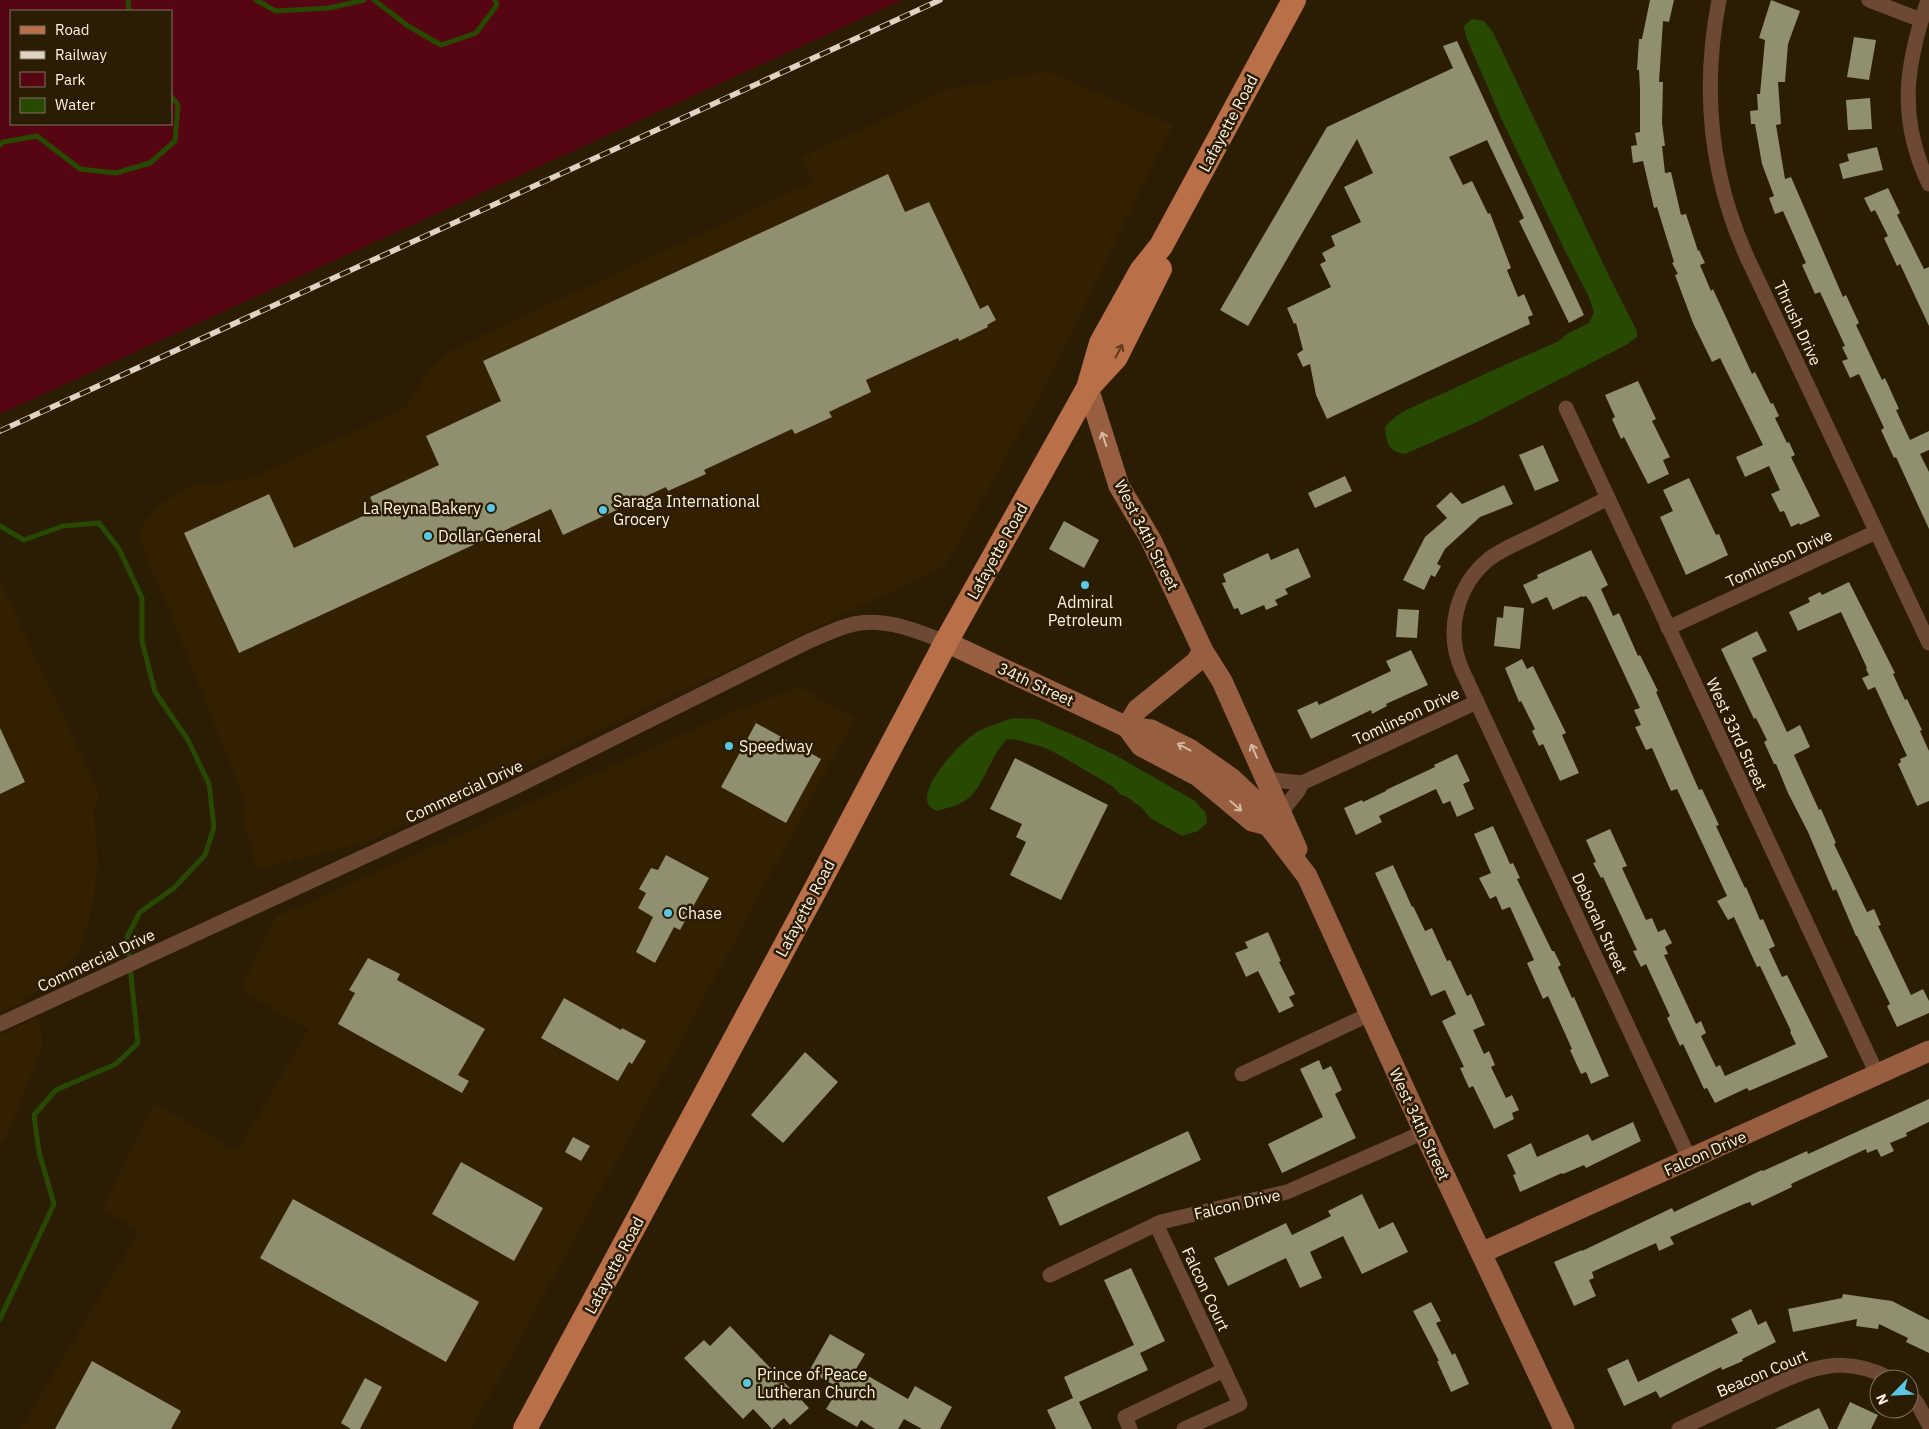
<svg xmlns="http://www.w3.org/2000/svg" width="1929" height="1429" font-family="'IBM Plex Sans',sans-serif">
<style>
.built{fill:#332001}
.green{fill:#560513;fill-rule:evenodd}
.water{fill:#274901}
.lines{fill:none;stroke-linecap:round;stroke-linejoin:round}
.stream{stroke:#274901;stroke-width:5}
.building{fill:#908f70}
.street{stroke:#6c4835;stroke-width:15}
.secondary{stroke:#985e40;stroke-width:21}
.primary{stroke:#b96f47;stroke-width:24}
.rail-casing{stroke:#dfd4c4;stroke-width:5.5}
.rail{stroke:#2b1c04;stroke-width:4;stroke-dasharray:11;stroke-linecap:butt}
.oneway{stroke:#5d391b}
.oneway2{stroke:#d5b7a2}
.poi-dot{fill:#5ac8e5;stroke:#2b1c04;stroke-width:2}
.labels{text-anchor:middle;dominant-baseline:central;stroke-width:5;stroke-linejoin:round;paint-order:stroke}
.street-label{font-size:16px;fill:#fdf2e4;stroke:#2b1c04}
.poi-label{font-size:16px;fill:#fdf2e4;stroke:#2b1c04;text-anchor:start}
</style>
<rect width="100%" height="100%" fill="#2b1c04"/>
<g class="built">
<polygon points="1047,71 1173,125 1037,402 945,566 365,843 257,869 240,811 247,807 175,625 136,532 162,503 194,485 251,478 406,407 431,366 455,348 812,182 802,157 944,90"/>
<polygon points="0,581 99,792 94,812 98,862 93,906 80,950 55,980 23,1002 0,1012"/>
<polygon points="800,687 855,718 472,1429 20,1429 139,1231 102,1210 155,1103 237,1151 308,1030 240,990 276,917 736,710"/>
<polygon points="39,1017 43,1046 8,1133 0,1145 0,1035"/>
</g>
<path class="green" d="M0 0H902L0 414ZM11 11H171V124H11Z"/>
<g class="water">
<path d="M1472 19 1484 21 1493 32 1611 280 1637 331V337L1626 345 1477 422 1405 454C1387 451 1387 443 1385 427 1396 411 1430 400 1448 391 1485 374 1522 357 1559 341L1567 334 1589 323 1594 312 1588 295 1565 251 1501 118 1466 37 1464 26Z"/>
<path d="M1013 718 1036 719 1071 734 1117 756 1195 801 1206 813 1207 823 1198 831 1182 836 1150 818 1142 808 1127 797 1120 794 1112 786 1068 760 1046 748 1018 740 1007 739C991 754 982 791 966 800 957 806 947 808 937 811 933 809 930 808 928 804 920 786 957 747 970 737 982 727 1000 723 1013 718Z"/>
</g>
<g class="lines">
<g class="stream">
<polyline points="128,0 129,11"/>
<polyline points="256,0 276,11 329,8 364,0"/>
<polyline points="374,0 408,26 441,45 476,33 497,5 495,0"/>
<polyline points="0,145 3,142 37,136 80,169 116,173 150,163 175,141 178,105 171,96"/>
<polyline points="0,526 24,540 63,526 99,523 119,549 142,598 142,641 155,692 188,740 209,784 214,827 205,855 174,888 140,912 127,937 138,1043 116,1064 56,1090 34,1115 39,1152 54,1204 0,1319"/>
</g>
</g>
<g class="building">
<polygon points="1650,0 1674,0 1669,22 1663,21 1659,82 1663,82 1662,123 1665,146 1662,146 1665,173 1671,172 1681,215 1686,214 1698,251 1699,250 1705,263 1700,265 1711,291 1713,289 1752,374 1755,372 1771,404 1773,403 1779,416 1775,418 1787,443 1789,442 1795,455 1791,457 1820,516 1800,525 1799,523 1791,527 1784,511 1780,512 1771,494 1780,490 1769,466 1745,477 1736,457 1763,445 1720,358 1712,362 1693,323 1675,275 1678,274 1672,263 1674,262 1657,207 1654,208 1643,161 1633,163 1631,146 1637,145 1635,133 1640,132 1640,90 1639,70 1637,70 1639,39 1642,39"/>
<polygon points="1771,0 1800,11 1788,44 1785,82 1778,82 1781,124 1776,125 1785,179 1791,177 1843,297 1846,295 1859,323 1856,325 1882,380 1885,378 1899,409 1896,410 1910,440 1929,431 1929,450 1920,454 1929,472 1929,529 1896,457 1894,458 1881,430 1884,428 1859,374 1850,378 1842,361 1848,359 1842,347 1845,346 1820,292 1815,294 1802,265 1806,263 1783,211 1775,214 1769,198 1774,196 1762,164 1755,124 1751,124 1750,111 1758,110 1757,94 1760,94 1765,40 1759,38"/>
<polygon points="1854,37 1876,40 1869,80 1847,77"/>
<polygon points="1457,41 1584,315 1569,323 1519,221 1524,218 1487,140 1449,157 1463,185 1472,181 1488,214 1490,213 1511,268 1507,270 1518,297 1524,294 1533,315 1528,317 1530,324 1327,419 1316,395 1310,364 1303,367 1297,354 1303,350 1296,323 1294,324 1287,308 1331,287 1320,264 1326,261 1322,253 1335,246 1331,236 1361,222 1344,187 1373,173 1357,139 1248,326 1220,310 1327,127 1453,68 1443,46"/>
<polygon points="1870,98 1872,129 1848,130 1846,100"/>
<polygon points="1877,147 1883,170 1843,179 1839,164 1849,161 1847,154"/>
<polygon points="888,174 905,212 929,202 980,309 988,305 996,320 987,325 988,327 959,341 958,338 866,380 871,392 829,412 832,417 795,434 792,429 704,470 706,474 668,491 666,487 563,535 551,509 239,653 184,533 269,494 294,548 376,510 370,497 439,465 426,436 501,401 483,361"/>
<polygon points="1888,188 1900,213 1897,215 1924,269 1929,267 1929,326 1900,264 1897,266 1884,238 1888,236 1875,210 1871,212 1864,198"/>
<polygon points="1638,381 1656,419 1652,421 1670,457 1663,460 1669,474 1648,484 1624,437 1621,439 1612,419 1615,417 1605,395"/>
<polygon points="1543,445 1559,481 1535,491 1519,455"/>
<polygon points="1345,476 1352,491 1315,508 1308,493"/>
<polygon points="1689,478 1716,535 1719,534 1728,555 1686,575 1660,517 1673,511 1663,490"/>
<polygon points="1504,485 1513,504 1480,517 1445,549 1437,564 1441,566 1435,577 1431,575 1424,590 1403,580 1425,537 1447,518 1436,506 1451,492 1462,504"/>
<polygon points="1064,521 1099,540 1084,568 1049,549"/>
<polygon points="1298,548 1311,577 1285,589 1288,594 1275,600 1278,605 1266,610 1264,605 1241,615 1238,608 1234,609 1222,583 1226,582 1223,574 1268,553 1271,560"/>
<polygon points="1591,550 1608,585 1601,589 1613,616 1619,613 1638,656 1640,655 1658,691 1656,692 1699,790 1702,789 1719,825 1716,826 1745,888 1746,887 1760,920 1763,919 1775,946 1769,949 1782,977 1787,975 1828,1057 1749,1091 1747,1088 1715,1103 1707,1088 1704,1089 1683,1044 1680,1046 1667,1018 1670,1016 1646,964 1641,967 1633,951 1637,950 1603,877 1601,878 1593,863 1596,862 1586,840 1610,829 1627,866 1622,868 1646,920 1652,918 1658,932 1665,929 1672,943 1665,947 1668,954 1664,955 1696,1024 1701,1021 1706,1033 1701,1036 1716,1067 1720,1065 1725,1076 1796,1044 1790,1032 1791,1031 1760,966 1757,967 1734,917 1728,920 1717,901 1727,896 1677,789 1671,791 1652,748 1646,750 1635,727 1641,725 1634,710 1640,708 1591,603 1586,596 1583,597 1582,596 1553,610 1547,597 1532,604 1523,585 1538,578 1537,575"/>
<polygon points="1849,582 1895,673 1893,674 1905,700 1907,699 1922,730 1920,731 1929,751 1929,801 1917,806 1898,764 1901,762 1900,759 1907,756 1875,687 1868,690 1862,678 1869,675 1866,669 1867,668 1841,612 1798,631 1789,612 1810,602 1808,598 1820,592 1822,595"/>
<polygon points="1504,606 1524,608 1520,649 1494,646 1497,617 1503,618"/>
<polygon points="1398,609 1419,610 1417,638 1396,637"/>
<polygon points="1757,631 1767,651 1752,658 1787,732 1800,725 1810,747 1794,755 1819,810 1821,809 1836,843 1834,844 1867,912 1874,909 1881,925 1878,926 1911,995 1923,989 1929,1001 1929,1013 1897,1027 1887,1006 1890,1004 1857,936 1856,936 1836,889 1833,891 1808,832 1788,793 1776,764 1774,764 1764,742 1767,740 1756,718 1754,719 1721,649"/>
<polygon points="1411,650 1428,685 1386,704 1387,706 1372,714 1371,710 1311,739 1297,710 1317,701 1319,705 1391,671 1386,661"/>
<polygon points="1522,659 1527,669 1533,666 1566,733 1562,735 1579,773 1560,781 1543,744 1539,746 1532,731 1535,729 1521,701 1519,702 1505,668"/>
<polygon points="756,723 821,759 786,823 721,787"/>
<polygon points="0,728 25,782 0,794"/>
<polygon points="1457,754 1470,781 1463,784 1474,809 1457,817 1450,801 1443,804 1436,789 1379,816 1382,822 1356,835 1344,808 1362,800 1363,802 1386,791 1386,790 1435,767 1434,765"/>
<polygon points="1015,758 1108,805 1061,900 1010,875 1026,842 1016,837 1022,824 990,809"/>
<polygon points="1493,826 1510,864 1513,863 1520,878 1517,879 1552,951 1554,951 1561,965 1558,967 1572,998 1574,997 1609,1076 1591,1084 1586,1072 1581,1074 1570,1050 1572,1049 1548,996 1543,999 1527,963 1534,960 1510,907 1502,910 1496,896 1490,899 1479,878 1491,873 1474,834"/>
<polygon points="666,855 709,878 680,930 674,927 655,963 636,952 653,917 638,908 646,893 639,889 651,868 658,870"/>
<polygon points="1393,865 1412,907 1413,906 1425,931 1432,928 1447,961 1450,960 1467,996 1471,994 1485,1025 1473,1030 1484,1054 1489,1051 1495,1065 1491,1067 1506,1098 1512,1095 1519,1110 1512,1113 1514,1119 1494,1129 1473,1086 1469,1088 1460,1068 1464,1067 1442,1021 1456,1014 1445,990 1431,996 1375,873"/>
<polygon points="1268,932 1281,961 1279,962 1295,994 1289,997 1294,1006 1279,1013 1258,971 1246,977 1235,953 1248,948 1245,942"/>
<polygon points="368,958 400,974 397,980 485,1029 458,1075 469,1081 462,1093 338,1024 355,993 349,990"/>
<polygon points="564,998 621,1030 622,1028 646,1041 632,1064 629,1062 618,1081 541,1038"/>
<polygon points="805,1052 838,1082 783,1143 751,1115"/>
<polygon points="1319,1060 1323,1070 1331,1066 1342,1090 1335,1094 1356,1138 1282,1173 1268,1144 1323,1117 1300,1069"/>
<polygon points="1929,1099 1929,1122 1906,1133 1907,1136 1890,1143 1894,1151 1881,1157 1877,1149 1867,1153 1866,1149 1791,1184 1792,1187 1752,1206 1750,1202 1744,1204 1670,1237 1674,1244 1659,1251 1656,1243 1592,1272 1594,1278 1589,1280 1596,1296 1574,1306 1554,1262 1582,1250 1582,1251 1672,1208 1674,1212 1762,1170 1763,1171 1807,1151 1808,1154"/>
<polygon points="1633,1122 1641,1141 1586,1168 1584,1165 1563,1174 1562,1173 1520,1192 1513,1175 1516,1174 1507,1155 1531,1143 1537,1157 1588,1134 1592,1141"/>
<polygon points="1188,1131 1201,1160 1060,1226 1047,1197"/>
<polygon points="573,1137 590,1146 581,1161 565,1152"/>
<polygon points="461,1162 543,1208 514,1261 432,1214"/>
<polygon points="1362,1194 1379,1229 1393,1222 1408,1252 1362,1274 1343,1236 1310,1252 1322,1278 1300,1288 1286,1258 1228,1286 1214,1258 1286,1223 1292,1235 1331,1216 1328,1211"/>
<polygon points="293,1199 479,1302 446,1362 260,1258"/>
<polygon points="1131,1268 1165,1341 1140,1353 1148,1370 1079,1402 1092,1429 1056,1429 1047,1410 1073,1398 1064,1377 1134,1345 1104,1280"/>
<polygon points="1843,1294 1892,1301 1929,1320 1929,1353 1906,1342 1908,1338 1879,1324 1878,1329 1856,1326 1857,1319 1793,1332 1788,1309 1842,1298"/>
<polygon points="1431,1302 1441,1321 1436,1323 1452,1355 1455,1353 1469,1384 1451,1392 1437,1361 1439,1361 1413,1311"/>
<polygon points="1751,1309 1758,1325 1766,1321 1776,1342 1742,1359 1743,1361 1722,1370 1721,1367 1660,1398 1656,1391 1624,1406 1607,1369 1628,1359 1638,1382 1738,1333 1731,1319"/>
<polygon points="730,1326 809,1408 790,1425 784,1418 772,1429 753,1409 743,1419 684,1358 704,1340 710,1346"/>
<polygon points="830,1334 865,1354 856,1369 908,1399 915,1386 952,1407 940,1429 922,1429 904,1419 898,1429 875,1429 861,1420 857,1427 826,1409 839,1388 809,1371"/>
<polygon points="92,1361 181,1411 171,1429 55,1429"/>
<polygon points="365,1378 382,1387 360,1429 351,1429 341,1423"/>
<polygon points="1850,1402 1878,1415 1871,1429 1837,1429"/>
<polygon points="1819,1408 1829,1429 1775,1429"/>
</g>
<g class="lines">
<g class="street">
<path d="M1719 0C1702 87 1710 174 1746 255L1929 643"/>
<polyline points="1869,0 1921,20"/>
<path d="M1928 0C1905 66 1898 119 1929 184"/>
<polyline points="1566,408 1877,1074"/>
<path d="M1608 498C1583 511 1558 523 1532 536 1518 543 1502 549 1489 559 1456 586 1445 632 1462 670L1690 1160"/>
<polyline points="1668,628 1876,532"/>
<polyline points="1265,776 1274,780 1302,783"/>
<polyline points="1281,812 1298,791 1302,783 1477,702"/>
<path d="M0 1024 513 788 809 641C825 635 842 625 860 623 889 619 919 632 946 642"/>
<polyline points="1242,1074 1370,1014"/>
<polyline points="1156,1224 1240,1404 1184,1429"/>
<polyline points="1050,1275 1161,1222 1287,1192 1424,1132"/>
<polyline points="1909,1394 1917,1403 1929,1425"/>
<polyline points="1130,1429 1125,1417 1224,1370"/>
<path d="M1679 1429C1705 1417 1730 1405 1756 1393 1804 1371 1839 1351 1891 1379"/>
</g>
<g class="secondary">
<polyline points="1088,388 1119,486 1151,540 1203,651 1222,681 1297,849"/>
<polyline points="946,642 1127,727 1151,730 1191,750 1231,778 1266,811 1268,825 1307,876 1424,1132 1564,1429"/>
<polyline points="1127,727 1141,746 1198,776 1252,821 1268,825"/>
<polyline points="1127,727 1137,710 1196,662 1203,651"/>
<polyline points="1481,1253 1929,1051"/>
</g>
<g class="primary">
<polyline points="1092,383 1116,357 1160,269"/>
<polyline points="525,1429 813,894 946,642 1088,388 1101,343 1141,271 1161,246 1294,0"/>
</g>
<g class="rail-casing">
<polyline id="rail" points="0,431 940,0"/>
</g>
<use href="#rail" class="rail"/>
</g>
<defs><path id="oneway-shaft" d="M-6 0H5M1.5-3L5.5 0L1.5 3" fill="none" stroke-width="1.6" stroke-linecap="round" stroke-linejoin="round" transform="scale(1.25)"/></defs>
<use class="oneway" href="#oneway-shaft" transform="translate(1119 351) rotate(-62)"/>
<g class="oneway2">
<use href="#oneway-shaft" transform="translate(1104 439) rotate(-108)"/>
<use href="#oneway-shaft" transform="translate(1184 747) rotate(-152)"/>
<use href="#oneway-shaft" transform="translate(1254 751) rotate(-114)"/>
<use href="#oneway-shaft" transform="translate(1236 806) rotate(41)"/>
</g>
<g class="poi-dot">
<circle cx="491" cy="508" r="5"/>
<circle cx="603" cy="510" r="5"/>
<circle cx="428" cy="536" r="5"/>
<circle cx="1085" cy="585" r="5"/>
<circle cx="729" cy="746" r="5"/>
<circle cx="668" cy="913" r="5"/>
<circle cx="747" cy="1383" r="5"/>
</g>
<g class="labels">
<g class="street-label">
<text transform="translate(1228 123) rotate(-62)">Lafayette Road</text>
<text transform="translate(1798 323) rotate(65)">Thrush Drive</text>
<text transform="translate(1147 535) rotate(63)">West 34th Street</text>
<text transform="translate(997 551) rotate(-61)">Lafayette Road</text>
<text transform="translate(1779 558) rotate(-25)">Tomlinson Drive</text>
<text transform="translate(1036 684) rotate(25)">34th Street</text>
<text transform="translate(1406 716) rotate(-25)">Tomlinson Drive</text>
<text transform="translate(1737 734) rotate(65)">West 33rd Street</text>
<text transform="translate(464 791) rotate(-25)">Commercial Drive</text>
<text transform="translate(805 908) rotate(-62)">Lafayette Road</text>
<text transform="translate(1600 923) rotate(65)">Deborah Street</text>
<text transform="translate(96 960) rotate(-25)">Commercial Drive</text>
<text transform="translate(1420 1124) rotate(65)">West 34th Street</text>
<text transform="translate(1705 1153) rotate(-24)">Falcon Drive</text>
<text transform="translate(1237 1204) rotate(-13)">Falcon Drive</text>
<text transform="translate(614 1265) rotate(-62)">Lafayette Road</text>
<text transform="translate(1206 1289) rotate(65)">Falcon Court</text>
<text transform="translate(1762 1373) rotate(-23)">Beacon Court</text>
</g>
<g class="poi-label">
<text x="613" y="501">Saraga International<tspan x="613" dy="18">Grocery</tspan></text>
<text x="481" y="508" text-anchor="end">La Reyna Bakery</text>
<text x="438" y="536">Dollar General</text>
<text x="1085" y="602" text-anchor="middle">Admiral<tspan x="1085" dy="18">Petroleum</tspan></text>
<text x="739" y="746">Speedway</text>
<text x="678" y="913">Chase</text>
<text x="757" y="1374">Prince of Peace<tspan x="757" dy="18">Lutheran Church</tspan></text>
</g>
</g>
<rect x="10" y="10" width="162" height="115" fill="#2b1c04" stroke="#7f725e"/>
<rect x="20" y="26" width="25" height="8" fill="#b96f47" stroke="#7f725e"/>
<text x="55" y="35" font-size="15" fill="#fdf2e4">Road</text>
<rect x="20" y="51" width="25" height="8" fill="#dfd4c4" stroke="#7f725e"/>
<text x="55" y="60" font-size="15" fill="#fdf2e4">Railway</text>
<rect x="20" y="72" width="25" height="15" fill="#560513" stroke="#7f725e"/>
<text x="55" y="85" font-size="15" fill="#fdf2e4">Park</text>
<rect x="20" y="98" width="25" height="15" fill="#274901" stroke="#7f725e"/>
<text x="55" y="110" font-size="15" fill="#fdf2e4">Water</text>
<g transform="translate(1894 1394) rotate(246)"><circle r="24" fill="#2b1c04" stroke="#7f725e"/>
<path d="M0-4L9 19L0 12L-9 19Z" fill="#5ac8e5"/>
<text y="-8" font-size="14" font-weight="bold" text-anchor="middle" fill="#fdf2e4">N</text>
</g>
</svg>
